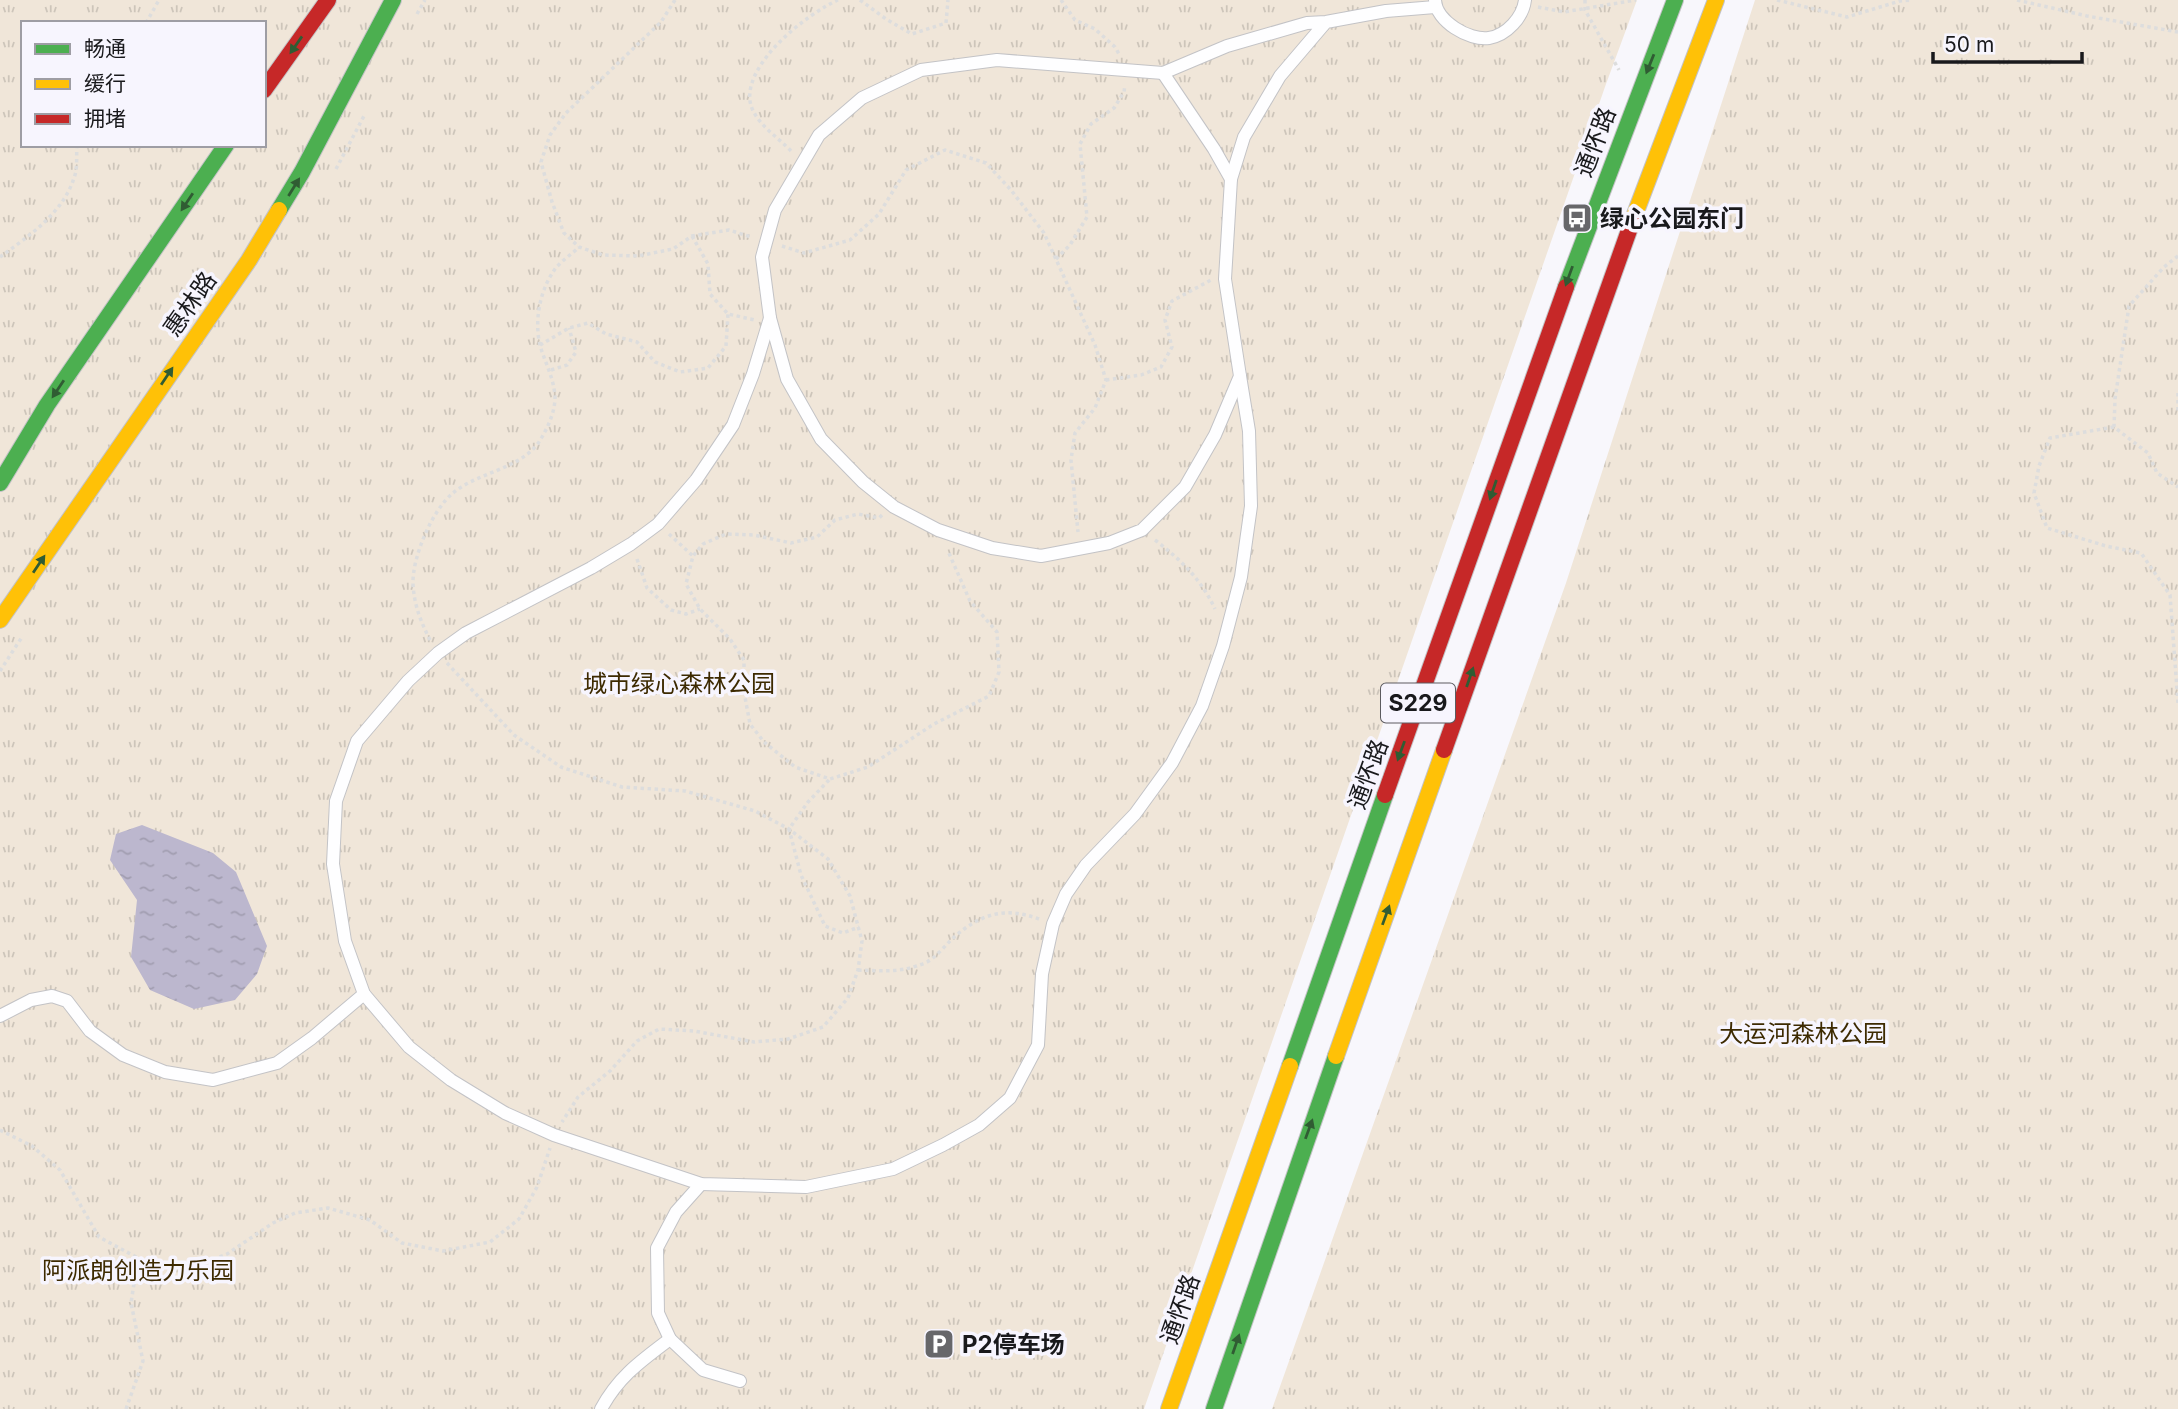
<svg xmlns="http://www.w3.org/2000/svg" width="2178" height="1409" font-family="Inter,'Noto Sans SC',sans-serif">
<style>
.park{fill:url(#park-tufts);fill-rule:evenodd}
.water{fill:url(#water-ripples)}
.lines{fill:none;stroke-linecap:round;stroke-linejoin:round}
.lane-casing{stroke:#c3c3c6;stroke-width:14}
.fast-casing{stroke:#c3c3c6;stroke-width:18}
.slow-casing{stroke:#c3c3c6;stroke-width:18}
.jam-casing{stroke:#c3c3c6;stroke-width:18}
.path{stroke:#ddd;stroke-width:3.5;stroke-dasharray:3.5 3.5;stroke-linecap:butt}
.lane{stroke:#fefeff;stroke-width:12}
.fast{stroke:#4caf50;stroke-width:16}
.slow{stroke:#ffc107;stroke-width:16}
.jam{stroke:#c62828;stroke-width:16}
.oneway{fill:#305c33}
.labels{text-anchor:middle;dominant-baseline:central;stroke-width:7;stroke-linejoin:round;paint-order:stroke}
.shield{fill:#f7f5fe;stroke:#5c5b60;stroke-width:2}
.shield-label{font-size:23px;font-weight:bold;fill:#19191c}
.street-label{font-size:24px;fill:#19191c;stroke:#f7f5fe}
.poi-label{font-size:24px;font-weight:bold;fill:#19191c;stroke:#f7f5fe;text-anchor:start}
.park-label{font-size:24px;fill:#3d2a01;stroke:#f7f5fe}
</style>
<defs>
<pattern id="park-tufts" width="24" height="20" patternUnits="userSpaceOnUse" patternTransform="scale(1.75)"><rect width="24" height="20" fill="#f0e6d9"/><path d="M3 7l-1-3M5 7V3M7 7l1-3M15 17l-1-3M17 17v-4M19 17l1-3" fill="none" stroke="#cdc5ba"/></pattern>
<pattern id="water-ripples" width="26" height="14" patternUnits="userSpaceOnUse" patternTransform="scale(1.75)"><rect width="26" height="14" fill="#bcb7ce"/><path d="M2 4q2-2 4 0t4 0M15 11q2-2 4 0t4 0" fill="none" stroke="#a19db0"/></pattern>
</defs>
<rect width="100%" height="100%" fill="#f8f7fc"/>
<g class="park">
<path d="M0 0H1637L1606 84 1144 1409H0ZM23 23H264V145H23Z"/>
<polygon points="1755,0 2178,0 2178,1409 1272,1409 1566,583"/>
</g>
<polygon class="water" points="142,825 213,853 236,872 267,946 257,974 235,1000 194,1009 150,990 131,957 137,900 110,860 116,834"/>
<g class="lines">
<g class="lane-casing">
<g id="lane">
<path d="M1435 0C1436 21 1469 41 1489 38 1507 35 1523 17 1525 0"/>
<polyline points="1326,22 1280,76 1244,137 1231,179 1225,279 1240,376 1215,435 1185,487 1142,530 1109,543 1041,556 992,548 938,530 894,507 863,482 821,439 787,379 770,318 762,257 775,210 819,135 862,98 921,70 997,60 1163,73 1227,46 1307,23 1326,22 1386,11 1435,7"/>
<polyline points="1163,73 1214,149 1231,179"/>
<polyline points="770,318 753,374 733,425 696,480 658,524 631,544 591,568 466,633 438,653 408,681 357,741 336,801 333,864 345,941 364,994 409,1047 451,1080 505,1113 554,1135 701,1184 806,1187 893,1169 943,1145 979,1125 1010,1098 1038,1045 1042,974 1053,924 1066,894 1086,865 1135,814 1172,763 1202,706 1223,646 1241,577 1251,506 1249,431 1240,376"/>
<polyline points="0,1016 31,1000 52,996 67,1001 90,1031 123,1055 165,1072 213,1080 277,1063 312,1038 364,994"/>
<polyline points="701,1184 676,1212 657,1248 658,1313 670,1339 703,1370 740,1381"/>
<path d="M601 1409C619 1376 641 1361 670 1339"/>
</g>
</g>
<g class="fast-casing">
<g id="fast">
<polyline points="279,210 302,172 393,0"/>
<polyline points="1566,287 1675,0"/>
<polyline points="0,483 47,405 226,145"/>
<polyline points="1290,1066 1385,795"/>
<polyline points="1214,1409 1336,1056"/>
</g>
</g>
<g class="slow-casing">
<g id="slow">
<polyline points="1632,222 1716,0"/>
<polyline points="0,620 249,260 279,210"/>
<polyline points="1336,1056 1444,750"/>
<polyline points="1169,1409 1290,1066"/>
</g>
</g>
<g class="jam-casing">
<g id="jam">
<polyline points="264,90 328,0"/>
<polyline points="1444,750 1632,222"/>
<polyline points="1385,795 1566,287"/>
</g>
</g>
<g class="path">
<polyline points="675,0 661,22 566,113 550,135 541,162 552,202 564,233 579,247 603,255 638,256 673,249 692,236 729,230 751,237"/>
<polyline points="860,0 886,19 912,34 946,23 948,0"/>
<polyline points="1061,0 1075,20 1095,29 1115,47 1119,54"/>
<polyline points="1585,0 1585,10 1619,70"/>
<polyline points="1777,0 1847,17 1900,1 1912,0"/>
<polyline points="2017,0 2087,16 2178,32"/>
<polyline points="1538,7 1564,12 1636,0"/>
<polyline points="417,14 425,0"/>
<polyline points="146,23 159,0"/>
<path d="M791 151C778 137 753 122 750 101 745 62 807 14 838 0"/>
<polyline points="336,169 365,114"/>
<polyline points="692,236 708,264 710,294 728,314 755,320"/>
<polyline points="782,246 804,253 850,240 879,214 906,170 945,150 986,163 1011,190 1044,233 1095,345 1106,380 1095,408 1075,433 1071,460 1078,532"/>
<polyline points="2178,256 2164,267 2129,306 2115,399 2114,427 2148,453 2157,473 2178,487"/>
<path d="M0 257C29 236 63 213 74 178 78 168 76 156 77 145"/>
<polyline points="1056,259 1070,245 1087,217 1080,144 1091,124 1114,108 1124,92 1125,85"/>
<polyline points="540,345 569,328 588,323 606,334 637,342 655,362 680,372 708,368 726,346 728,314"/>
<polyline points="551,370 567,365 576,352 569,328"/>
<polyline points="1106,380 1141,375 1161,367 1172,347 1165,320 1172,301 1211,280"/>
<polyline points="2178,393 2178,412"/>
<polyline points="2114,427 2050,438 2039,466 2034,493 2047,528 2106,546 2141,553 2170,595 2178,703"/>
<polyline points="882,515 879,518 858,514 835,520 817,537 791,543 754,535 726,534 703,544 693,556 686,584 700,609 730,639 744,660 744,692 750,724 764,742 795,767 830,779 868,767 934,724 989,696 999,672 997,632 970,601 948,551"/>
<polyline points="669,534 693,556"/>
<path d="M1155 540C1181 560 1201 579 1215 609"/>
<polyline points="637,559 647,588 671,610 686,614 700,609"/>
<path d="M430 640C421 622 414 605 413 584 412 558 432 510 453 493 479 471 525 469 542 437 549 425 555 411 555 397 554 378 545 363 540 345 534 320 540 290 555 269 561 261 572 254 579 247"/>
<polyline points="447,663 514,735 561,767 622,787 685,791 755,811 789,829 828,859 850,896 862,941 858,970 848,998 823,1027 788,1039 754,1042 694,1031 659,1029 637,1041 610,1071 578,1097 562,1122"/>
<polyline points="0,671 22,637"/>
<polyline points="829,780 808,802 789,829 801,875 825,926 843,933 859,927"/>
<path d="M858 970C885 971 902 973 927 962 936 957 944 947 951 940 979 914 1004 906 1039 919"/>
<polyline points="0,1130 32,1146 60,1170 99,1237 138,1258 160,1267 192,1268 227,1254 273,1223 295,1213 328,1208 370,1220 402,1243 443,1251 490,1242 519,1219 537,1187 550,1148"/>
<polyline points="126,1409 143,1361 131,1303 138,1258"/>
</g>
<use href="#lane" class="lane"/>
<use href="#fast" class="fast"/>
<use href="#slow" class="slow"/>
<use href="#jam" class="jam"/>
</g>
<defs><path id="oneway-solid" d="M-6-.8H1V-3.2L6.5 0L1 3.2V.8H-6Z" transform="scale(1.75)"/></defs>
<g class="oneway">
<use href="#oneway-solid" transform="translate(296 45) rotate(125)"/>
<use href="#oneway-solid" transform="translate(1650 64) rotate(112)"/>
<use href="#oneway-solid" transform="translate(294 187) rotate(-58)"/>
<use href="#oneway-solid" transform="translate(187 202) rotate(124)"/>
<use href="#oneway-solid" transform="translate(1569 276) rotate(110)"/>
<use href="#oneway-solid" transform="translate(167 376) rotate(-56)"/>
<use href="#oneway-solid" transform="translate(58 389) rotate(124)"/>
<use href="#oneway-solid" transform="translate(1493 490) rotate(109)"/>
<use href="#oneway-solid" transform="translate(39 564) rotate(-56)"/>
<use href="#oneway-solid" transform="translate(1470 677) rotate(-71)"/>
<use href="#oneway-solid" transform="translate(1401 751) rotate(110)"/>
<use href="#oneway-solid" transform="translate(1386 915) rotate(-70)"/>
<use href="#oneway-solid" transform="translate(1309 1129) rotate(-70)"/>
<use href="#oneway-solid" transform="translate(1236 1344) rotate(-71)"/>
</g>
<defs>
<g id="bus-square" transform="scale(1.575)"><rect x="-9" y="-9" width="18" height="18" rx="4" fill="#67676a" stroke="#f7f5fe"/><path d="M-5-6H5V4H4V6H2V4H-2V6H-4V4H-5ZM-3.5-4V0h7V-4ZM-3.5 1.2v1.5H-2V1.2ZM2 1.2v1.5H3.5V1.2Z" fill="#fff"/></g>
<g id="parking-square" transform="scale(1.575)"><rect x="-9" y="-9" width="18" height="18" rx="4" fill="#67676a" stroke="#f7f5fe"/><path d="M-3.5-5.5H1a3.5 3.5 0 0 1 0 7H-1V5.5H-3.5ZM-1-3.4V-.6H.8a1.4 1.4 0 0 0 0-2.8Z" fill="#fff"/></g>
</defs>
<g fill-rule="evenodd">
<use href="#bus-square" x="1577" y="218"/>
<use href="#parking-square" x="939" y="1344"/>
</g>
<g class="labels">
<rect class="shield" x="1381" y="683.5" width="74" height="39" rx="5"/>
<g class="shield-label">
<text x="1418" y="703">S229</text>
</g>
<g class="street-label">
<text transform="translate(1595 142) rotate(-69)">通怀路</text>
<text transform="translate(190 304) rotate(-55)">惠林路</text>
<text transform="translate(1368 774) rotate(-70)">通怀路</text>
<text transform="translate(1180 1309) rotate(-71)">通怀路</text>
</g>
<g class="poi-label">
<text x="1600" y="218">绿心公园东门</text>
<text x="962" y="1344">P2停车场</text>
</g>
<g class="park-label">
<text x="679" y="683">城市绿心森林公园</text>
<text x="1803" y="1033">大运河森林公园</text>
<text x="138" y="1270">阿派朗创造力乐园</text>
</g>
</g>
<rect x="21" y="21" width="245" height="126" fill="#f7f5fe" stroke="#9e9da4" stroke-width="2"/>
<rect x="35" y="44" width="35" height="10" fill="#4caf50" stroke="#9e9da4" stroke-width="2"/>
<text x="84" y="56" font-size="21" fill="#19191c">畅通</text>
<rect x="35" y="79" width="35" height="10" fill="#ffc107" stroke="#9e9da4" stroke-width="2"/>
<text x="84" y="91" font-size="21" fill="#19191c">缓行</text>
<rect x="35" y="114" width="35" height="10" fill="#c62828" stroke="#9e9da4" stroke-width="2"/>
<text x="84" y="126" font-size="21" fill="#19191c">拥堵</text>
<path d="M1933 52v10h149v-10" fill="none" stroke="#19191c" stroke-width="3.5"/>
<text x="1944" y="52" font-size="21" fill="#19191c" stroke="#f7f5fe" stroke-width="5" paint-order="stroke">50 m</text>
</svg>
